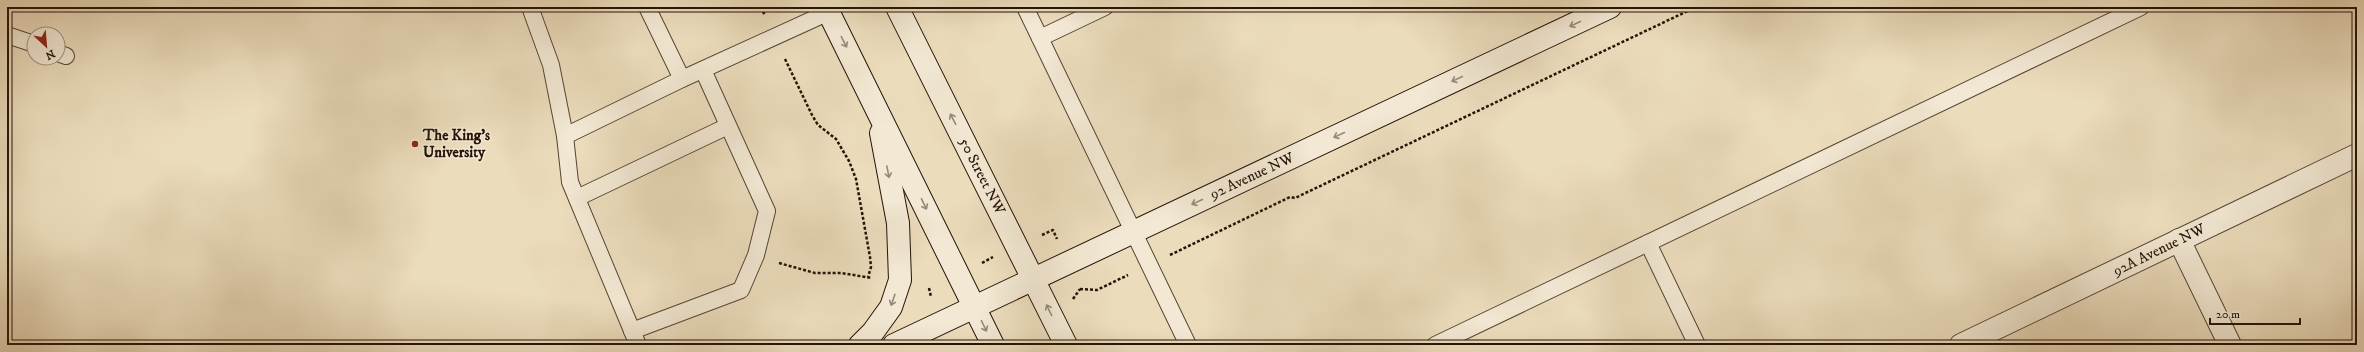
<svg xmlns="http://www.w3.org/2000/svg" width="2364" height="352" font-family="'IM FELL DW Pica',serif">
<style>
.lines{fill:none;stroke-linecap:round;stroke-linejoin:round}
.lane-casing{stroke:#564534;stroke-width:18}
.street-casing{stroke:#564534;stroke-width:24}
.secondary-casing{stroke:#251307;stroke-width:24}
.path{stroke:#251307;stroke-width:2.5;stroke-dasharray:3 2;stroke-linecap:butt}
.lane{stroke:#f2e8d3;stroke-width:16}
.street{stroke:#f2e8d3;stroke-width:22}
.secondary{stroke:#f2e8d3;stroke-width:22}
.oneway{stroke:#968877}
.poi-dot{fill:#8f2418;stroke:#f2e8d3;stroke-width:1.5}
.labels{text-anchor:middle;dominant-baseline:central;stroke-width:3;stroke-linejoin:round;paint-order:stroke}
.poi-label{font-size:15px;font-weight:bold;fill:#251307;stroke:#f2e8d3;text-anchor:start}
.street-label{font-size:15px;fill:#251307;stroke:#f2e8d3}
</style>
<rect width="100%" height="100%" fill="#ebdcbc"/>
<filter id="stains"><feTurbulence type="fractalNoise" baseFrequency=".005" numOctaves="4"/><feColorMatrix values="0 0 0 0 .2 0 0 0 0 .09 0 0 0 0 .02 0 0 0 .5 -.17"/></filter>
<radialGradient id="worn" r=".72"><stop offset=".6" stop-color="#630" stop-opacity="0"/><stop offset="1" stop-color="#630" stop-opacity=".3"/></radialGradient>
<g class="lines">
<g class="lane-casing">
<g id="lane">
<polyline points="530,7 551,65 565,136 570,182 638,345"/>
<polyline points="647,7 682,79"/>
<polyline points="1025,7 1188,345"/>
<polyline points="7,35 34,44"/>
<polyline points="1040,38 1105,7"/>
<polyline points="58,53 66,56"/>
<polyline points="565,136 682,79 829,12"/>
<polyline points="577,198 728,126"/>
<polyline points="1648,243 1697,345"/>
<polyline points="632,331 741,290 756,255 767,211 703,70"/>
<polyline points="1435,345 2141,7"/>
</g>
</g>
<g class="street-casing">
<g id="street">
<polyline points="2179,240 2230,345"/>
<polyline points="1961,345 2357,155"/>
</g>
</g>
<g class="secondary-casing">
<g id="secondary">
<polyline points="826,7 993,345"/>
<polyline points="897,7 1066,345"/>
<polyline points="860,345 873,332 891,307 900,280 898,223 881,133"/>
<polyline points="894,345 1610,7"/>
</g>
</g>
<g class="path">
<polyline points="761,7 765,16"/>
<polyline points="785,59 812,115 818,125 836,139 849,161 856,179 870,257 871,267 868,277"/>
<polyline points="1042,235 1053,230 1057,239"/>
<polyline points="1170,255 1290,197 1295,198 1696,7"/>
<polyline points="779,263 815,273 841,273 872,278"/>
<polyline points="982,263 993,257"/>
<polyline points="929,288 931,297"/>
<polyline points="1080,289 1097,290 1128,275"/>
<polyline points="1073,299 1080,289"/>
</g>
<use href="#lane" class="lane"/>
<use href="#street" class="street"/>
<use href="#secondary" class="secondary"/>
</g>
<defs><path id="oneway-shaft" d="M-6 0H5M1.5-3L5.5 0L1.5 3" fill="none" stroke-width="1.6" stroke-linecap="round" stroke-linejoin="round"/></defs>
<g class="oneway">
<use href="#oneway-shaft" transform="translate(1575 24) rotate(155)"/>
<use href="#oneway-shaft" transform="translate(844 42) rotate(63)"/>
<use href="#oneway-shaft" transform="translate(1457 79) rotate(155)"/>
<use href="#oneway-shaft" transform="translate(953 119) rotate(-117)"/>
<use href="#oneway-shaft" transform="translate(1339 135) rotate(155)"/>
<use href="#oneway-shaft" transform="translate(888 172) rotate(79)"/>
<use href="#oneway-shaft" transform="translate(1197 202) rotate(155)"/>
<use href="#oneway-shaft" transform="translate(924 204) rotate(64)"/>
<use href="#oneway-shaft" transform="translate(893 300) rotate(109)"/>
<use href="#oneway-shaft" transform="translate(1049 310) rotate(-116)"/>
<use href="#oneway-shaft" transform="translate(984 326) rotate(64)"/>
</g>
<circle class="poi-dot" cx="415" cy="144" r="4"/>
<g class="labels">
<g class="poi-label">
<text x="423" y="135">The King's<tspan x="423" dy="17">University</tspan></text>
</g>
<g class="street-label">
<text transform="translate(982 176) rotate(63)">50 Street NW</text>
<text transform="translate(1252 176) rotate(-25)">92 Avenue NW</text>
<text transform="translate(2159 250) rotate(-26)">92A Avenue NW</text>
</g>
</g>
<rect width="2364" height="352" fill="none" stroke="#ebdcbc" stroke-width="24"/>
<rect x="8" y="8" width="2348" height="336" fill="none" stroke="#251307" stroke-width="2"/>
<rect x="12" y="12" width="2340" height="328" fill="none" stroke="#251307"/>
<g transform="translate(46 46) rotate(154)"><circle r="19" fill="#f2e8d3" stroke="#a09381"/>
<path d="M0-3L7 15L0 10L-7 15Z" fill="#8f2418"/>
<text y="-6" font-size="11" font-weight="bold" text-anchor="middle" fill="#251307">N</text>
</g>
<path d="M2210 318v6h90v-6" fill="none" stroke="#251307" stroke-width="2"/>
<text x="2216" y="318" font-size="12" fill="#251307" stroke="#f2e8d3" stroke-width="3" paint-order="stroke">20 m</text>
<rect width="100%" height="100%" filter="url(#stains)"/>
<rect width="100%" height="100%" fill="url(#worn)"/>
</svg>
